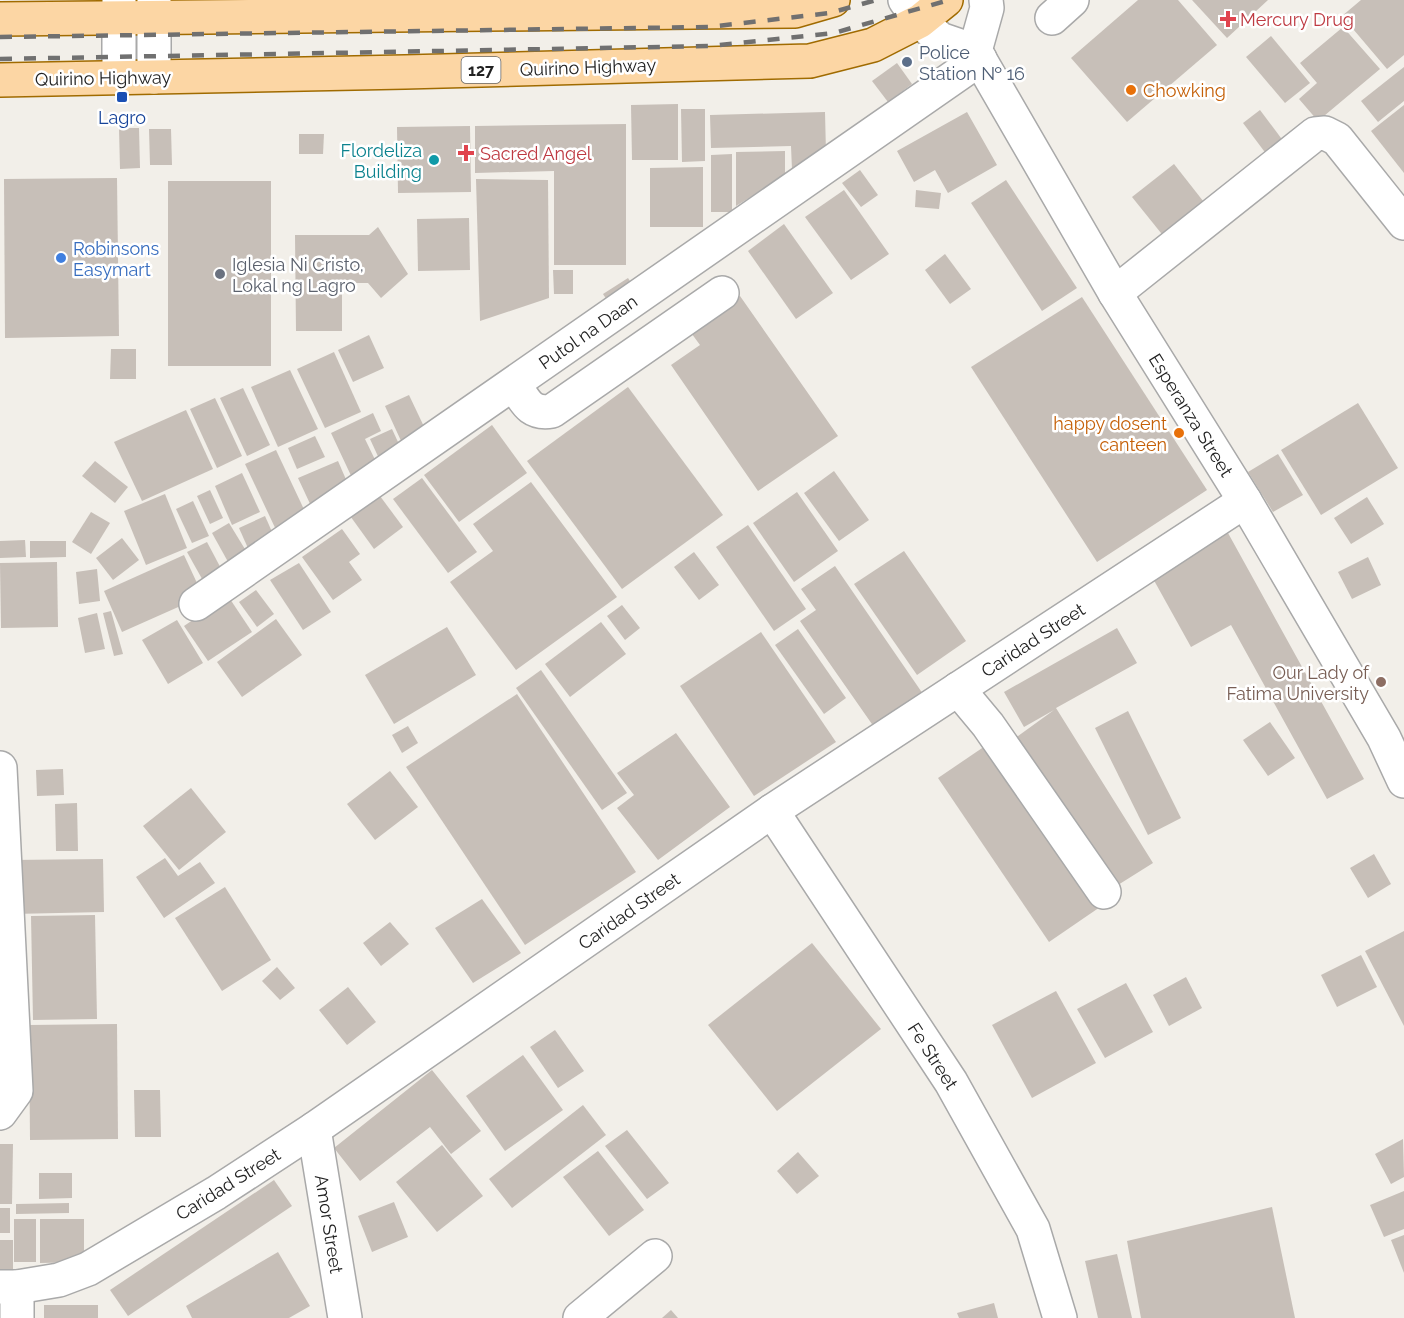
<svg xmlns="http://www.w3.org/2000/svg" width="1404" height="1318" font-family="Raleway,sans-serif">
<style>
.building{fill:#c7bfb8}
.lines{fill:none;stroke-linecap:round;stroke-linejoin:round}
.minor-casing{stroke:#a9a9a9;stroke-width:36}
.major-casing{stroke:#a06b00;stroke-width:36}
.minor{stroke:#fff;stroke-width:33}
.major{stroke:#fcd6a4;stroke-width:33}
.rail{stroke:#707070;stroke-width:4.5;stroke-dasharray:12 12;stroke-linecap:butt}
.health-dot{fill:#e0444e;stroke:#fff;stroke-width:2}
.service-dot{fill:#5c6f8a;stroke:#fff;stroke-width:2}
.food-dot{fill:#e8710a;stroke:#fff;stroke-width:2}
.transit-dot{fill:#1a4fb4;stroke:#fff;stroke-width:2}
.culture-dot{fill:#0f9aa8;stroke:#fff;stroke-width:2}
.shop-dot{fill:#3f7fe0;stroke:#fff;stroke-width:2}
.worship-dot{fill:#6b7280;stroke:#fff;stroke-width:2}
.education-dot{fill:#8d6e63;stroke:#fff;stroke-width:2}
.labels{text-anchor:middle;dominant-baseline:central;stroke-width:5;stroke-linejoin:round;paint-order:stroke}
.shield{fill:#fff;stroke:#646464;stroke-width:1.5}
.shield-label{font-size:16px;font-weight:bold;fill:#222}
.health-label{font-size:18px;fill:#be3a42;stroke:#fff;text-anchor:start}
.service-label{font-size:18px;fill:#4e5e75;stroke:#fff;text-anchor:start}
.street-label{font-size:18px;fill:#222;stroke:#fff}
.food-label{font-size:18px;fill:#c56008;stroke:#fff;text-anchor:start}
.transit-label{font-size:18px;fill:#164399;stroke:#fff}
.culture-label{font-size:18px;fill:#0d838f;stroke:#fff;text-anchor:end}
.shop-label{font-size:18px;fill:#366cbe;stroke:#fff;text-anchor:start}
.worship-label{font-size:18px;fill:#5b616d;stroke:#fff;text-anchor:start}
.education-label{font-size:18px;fill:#785e54;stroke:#fff;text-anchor:end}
</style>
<rect width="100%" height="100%" fill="#f2efe9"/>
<g class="building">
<polygon points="1138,0 1178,0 1217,45 1127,122 1071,58"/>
<polygon points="1192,0 1268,0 1227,38"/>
<polygon points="1361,0 1404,0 1404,55 1387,69 1342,16"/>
<polygon points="1343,27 1380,69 1318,121 1299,99 1317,83 1300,63"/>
<polygon points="1271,36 1310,83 1285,103 1246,57"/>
<polygon points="897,63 912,84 888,102 872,81"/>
<polygon points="1404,67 1404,101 1378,122 1361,101"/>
<polygon points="678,104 678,160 632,160 631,105"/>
<polygon points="1404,105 1404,173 1371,131"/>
<polygon points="681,109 705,109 705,161 682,162"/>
<polygon points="1260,110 1287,146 1270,159 1243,123"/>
<polygon points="825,112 826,153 792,170 791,146 711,148 710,115"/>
<polygon points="967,112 997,165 948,193 935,170 914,182 897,151"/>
<polygon points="626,124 626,265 554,265 554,171 475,173 475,126"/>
<polygon points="470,126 471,192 398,193 397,127"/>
<polygon points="119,128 139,128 140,168 120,169"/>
<polygon points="149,129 171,129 172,165 150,165"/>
<polygon points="299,134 324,134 323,154 299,154"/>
<polygon points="785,151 785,176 736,206 736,152"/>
<polygon points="732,154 732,212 711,212 711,155"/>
<polygon points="1174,164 1207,206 1165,238 1132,197"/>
<polygon points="703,167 703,227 650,227 650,168"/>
<polygon points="860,170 878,195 861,207 842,183"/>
<polygon points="117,178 119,336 5,338 4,179"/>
<polygon points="476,179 548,180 549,298 480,321"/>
<polygon points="1006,180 1077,288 1042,311 971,203"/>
<rect x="168" y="181" width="103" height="185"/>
<polygon points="844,190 889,254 851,280 805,217"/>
<polygon points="916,190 941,193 939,209 915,207"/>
<polygon points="469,218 470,270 418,271 417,219"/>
<polygon points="784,224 833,293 796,319 748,251"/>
<polygon points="378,227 408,274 381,298 368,283 342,283 342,331 296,331 295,235 369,235"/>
<polygon points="945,254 971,289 950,304 925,270"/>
<polygon points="553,270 573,270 573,294 554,294"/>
<polygon points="628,278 637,292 612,308 603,294"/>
<polygon points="740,296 838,436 758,491 671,365 700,345 689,330"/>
<polygon points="1082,297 1207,490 1097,562 971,367"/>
<polygon points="369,335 384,368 353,382 338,350"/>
<polygon points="111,349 136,349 136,379 110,379"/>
<polygon points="334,352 361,412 325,428 297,369"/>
<polygon points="290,370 318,429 278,447 251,387"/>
<polygon points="628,387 723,515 622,589 527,461"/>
<polygon points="243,388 270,445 247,456 220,398"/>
<polygon points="409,395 427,433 402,443 385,406"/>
<polygon points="215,398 242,456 217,468 190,409"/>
<polygon points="1358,403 1398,468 1321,515 1281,450"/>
<polygon points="186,410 213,469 142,501 114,442"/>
<polygon points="373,413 381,431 365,439 380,470 354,482 331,433"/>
<polygon points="492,425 527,473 459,522 424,475"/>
<polygon points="392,429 404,455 382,465 370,439"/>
<polygon points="315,436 325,457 297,469 288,448"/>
<polygon points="276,450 309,520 278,534 245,464"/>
<polygon points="1278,454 1303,495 1273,512 1248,472"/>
<polygon points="95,461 128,487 115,503 82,476"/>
<polygon points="338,461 351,491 312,508 298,478"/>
<polygon points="834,471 869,520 839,541 804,493"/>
<polygon points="242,473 260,512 232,525 215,486"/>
<polygon points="422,478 477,552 448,573 393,499"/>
<polygon points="531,482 617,597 516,670 450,582 493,551 473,524"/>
<polygon points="210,490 223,518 210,524 197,496"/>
<polygon points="377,492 403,527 374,549 348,513"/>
<polygon points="797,492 838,551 794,582 753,523"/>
<polygon points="165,494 187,548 146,565 124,511"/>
<polygon points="1367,497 1384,524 1351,544 1334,518"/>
<polygon points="193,501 209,536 192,543 176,509"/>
<polygon points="91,512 110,523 91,554 72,542"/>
<polygon points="265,516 277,543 251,555 239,528"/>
<polygon points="229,523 251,559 232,569 212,533"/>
<polygon points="748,525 806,609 774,631 716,547"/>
<polygon points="342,529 360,554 349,562 362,580 333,600 302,557"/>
<polygon points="1228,533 1364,779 1327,799 1231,625 1191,647 1151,575"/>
<polygon points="122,538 139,560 113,580 96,558"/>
<polygon points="25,540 26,557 0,558 0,541"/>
<polygon points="30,541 66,541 66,557 30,558"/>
<polygon points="207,542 225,576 206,586 187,552"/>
<polygon points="904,551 966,641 917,675 854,584"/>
<polygon points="694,552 719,585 699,600 674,567"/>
<polygon points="184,555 203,596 122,632 104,591"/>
<polygon points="1368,557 1381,585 1352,599 1338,572"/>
<polygon points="57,562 58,627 1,628 0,563"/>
<polygon points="299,563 331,612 303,630 270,580"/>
<polygon points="835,566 923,694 874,727 800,621 816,610 801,589"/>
<polygon points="97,569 100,601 79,604 76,572"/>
<polygon points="256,590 274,614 257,627 239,602"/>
<polygon points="228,596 252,632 208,661 184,626"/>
<polygon points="622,605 640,628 625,640 607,616"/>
<polygon points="111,611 123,654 114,656 103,613"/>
<polygon points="97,613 105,649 85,653 78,618"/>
<polygon points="276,619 302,655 242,697 217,662"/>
<polygon points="177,620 203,663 168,684 142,640"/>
<polygon points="601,622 626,654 570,697 545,664"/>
<polygon points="447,627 476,675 394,724 365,675"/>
<polygon points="1117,628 1137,663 1056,708 1153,863 1110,890 1014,739 1054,710 1024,727 1004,692"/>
<polygon points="798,629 846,698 824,714 775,645"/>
<polygon points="761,632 836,742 754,796 680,686"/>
<polygon points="541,670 627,793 602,810 516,688"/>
<polygon points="517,694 636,872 525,945 406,767"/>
<polygon points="1128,711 1181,818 1148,835 1095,728"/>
<polygon points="1270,722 1295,758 1268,776 1243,740"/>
<polygon points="408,726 418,743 402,753 392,735"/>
<polygon points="676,733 730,807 658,860 617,808 634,795 617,773"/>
<polygon points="991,742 1103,905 1049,942 938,778"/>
<polygon points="63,769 64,795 37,796 36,770"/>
<polygon points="390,771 418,807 375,840 347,804"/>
<polygon points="191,788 226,832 179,870 143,826"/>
<polygon points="77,803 78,851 56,851 55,804"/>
<polygon points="1374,854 1391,884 1368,898 1350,868"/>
<polygon points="165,858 178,876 200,862 215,883 164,918 136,877"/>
<polygon points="103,859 104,912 13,914 11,860"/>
<polygon points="225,887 271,960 222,991 175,918"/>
<polygon points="482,899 521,953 473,983 435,928"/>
<polygon points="95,915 97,1019 33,1020 31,916"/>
<polygon points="390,922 409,944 381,966 363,943"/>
<polygon points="1404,931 1404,1026 1365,951"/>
<polygon points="812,943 881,1029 777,1111 708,1025"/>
<polygon points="1361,955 1377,987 1337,1007 1321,975"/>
<polygon points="277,967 295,988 280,1000 262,981"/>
<polygon points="1186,977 1202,1008 1169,1026 1153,995"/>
<polygon points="1126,983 1153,1032 1105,1058 1077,1009"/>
<polygon points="348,987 376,1022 347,1045 319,1010"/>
<polygon points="1056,991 1096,1063 1032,1098 992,1025"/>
<polygon points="117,1024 118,1139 30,1140 29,1025"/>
<polygon points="555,1030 584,1071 558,1088 530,1047"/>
<polygon points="523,1055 563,1110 505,1151 466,1096"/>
<polygon points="432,1070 481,1131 451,1154 430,1127 360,1181 334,1148"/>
<polygon points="134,1090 160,1090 161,1137 135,1137"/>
<polygon points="583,1105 606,1135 512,1208 489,1179"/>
<polygon points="627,1130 669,1183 647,1199 605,1146"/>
<polygon points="1403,1139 1404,1177 1391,1184 1375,1154"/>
<polygon points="0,1144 13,1144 12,1204 0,1204"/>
<polygon points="442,1145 483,1196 437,1232 396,1182"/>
<polygon points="598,1151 644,1210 609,1236 563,1177"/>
<polygon points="798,1152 819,1176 797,1194 777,1171"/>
<polygon points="39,1173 72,1173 72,1198 39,1199"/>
<polygon points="274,1180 292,1206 128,1316 110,1290"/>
<polygon points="1404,1191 1404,1229 1384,1237 1370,1205"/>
<polygon points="394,1202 408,1237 372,1252 358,1216"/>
<polygon points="69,1203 69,1213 16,1214 16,1204"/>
<polygon points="1272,1207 1295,1318 1141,1318 1127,1241"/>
<rect x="0" y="1208" width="10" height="25"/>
<rect x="14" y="1219" width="22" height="43"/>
<polygon points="40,1219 84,1219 84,1262 40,1263"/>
<polygon points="1404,1235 1404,1273 1391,1240"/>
<rect x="0" y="1240" width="13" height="32"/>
<polygon points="278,1252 310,1306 289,1318 192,1318 186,1306"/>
<polygon points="1117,1254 1132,1318 1098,1318 1085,1261"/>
<polygon points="994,1303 998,1318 959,1318 957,1313"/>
<rect x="44" y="1305" width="54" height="13"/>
<polygon points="671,1310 678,1318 662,1318"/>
</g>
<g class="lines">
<g class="minor-casing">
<g id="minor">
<polyline points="119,0 119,78"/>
<polyline points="154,0 154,77"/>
<polyline points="905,0 920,21 940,39 975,51 1115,293 1245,501 1384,738 1404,781"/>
<polyline points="1052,18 1072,0"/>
<polyline points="975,51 987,8 986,0"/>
<polyline points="1115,293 1315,134 1325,133 1337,139 1404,223"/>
<path d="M514 384C525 400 529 415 552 411L722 293"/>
<polyline points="196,604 980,59"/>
<polyline points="958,689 988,725 1104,892"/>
<polyline points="0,768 16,1091 0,1113"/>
<polyline points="772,811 951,1082 1033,1229 1060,1318"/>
<polyline points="314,1129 345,1318"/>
<polyline points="0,1287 17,1287 59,1280 88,1269 216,1193 314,1129 772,811 1245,501"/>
<polyline points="17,1318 17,1287"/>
<polyline points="580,1318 655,1256"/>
</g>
</g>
<g class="major-casing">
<g id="major">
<polyline points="0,19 795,11 833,0"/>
<polyline points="0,80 405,72 810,61 873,45 920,21 946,0"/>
</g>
</g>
<use href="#minor" class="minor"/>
<use href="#major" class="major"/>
<g class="rail">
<polyline points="0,37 708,27 830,13 876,0"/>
<polyline points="0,59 711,46 834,33 949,0"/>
</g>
</g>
<g class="health-dot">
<path d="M1225 10h6v6h6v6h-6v6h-6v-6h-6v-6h6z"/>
<path d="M463 144h6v6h6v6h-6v6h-6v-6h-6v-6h6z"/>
</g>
<circle class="service-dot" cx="907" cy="62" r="6"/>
<g class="food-dot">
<circle cx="1131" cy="90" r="6"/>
<circle cx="1179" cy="433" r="6"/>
</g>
<rect class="transit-dot" x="116" y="91" width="12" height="12" rx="3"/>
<circle class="culture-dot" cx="434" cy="160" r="6"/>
<circle class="shop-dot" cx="61" cy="258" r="6"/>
<circle class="worship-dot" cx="220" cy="274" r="6"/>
<circle class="education-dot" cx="1381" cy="682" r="6"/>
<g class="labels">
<rect class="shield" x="461.5" y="57" width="39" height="26" rx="4.5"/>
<g class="shield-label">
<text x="481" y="70">127</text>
</g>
<g class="health-label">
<text x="1240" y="19">Mercury Drug</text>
<text x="480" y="153">Sacred Angel</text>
</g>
<g class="service-label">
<text x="919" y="52">Police<tspan x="919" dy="21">Station № 16</tspan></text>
</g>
<g class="street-label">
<text transform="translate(588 67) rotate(-2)">Quirino Highway</text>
<text transform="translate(103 78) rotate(-1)">Quirino Highway</text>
<text transform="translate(588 332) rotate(-35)">Putol na Daan</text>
<text transform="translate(1191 415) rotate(58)">Esperanza Street</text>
<text transform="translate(1033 640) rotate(-33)">Caridad Street</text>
<text transform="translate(629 911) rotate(-35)">Caridad Street</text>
<text transform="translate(933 1056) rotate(57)">Fe Street</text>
<text transform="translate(228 1184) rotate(-32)">Caridad Street</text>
<text transform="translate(329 1224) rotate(81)">Amor Street</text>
</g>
<g class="food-label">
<text x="1143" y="90">Chowking</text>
<text x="1167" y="423" text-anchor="end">happy dosent<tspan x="1167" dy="21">canteen</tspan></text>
</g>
<g class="transit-label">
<text x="122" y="117">Lagro</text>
</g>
<g class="culture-label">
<text x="422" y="150">Flordeliza<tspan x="422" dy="21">Building</tspan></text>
</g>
<g class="shop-label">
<text x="73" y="248">Robinsons<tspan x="73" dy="21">Easymart</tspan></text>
</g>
<g class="worship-label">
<text x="232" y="264">Iglesia Ni Cristo,<tspan x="232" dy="21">Lokal ng Lagro</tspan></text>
</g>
<g class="education-label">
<text x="1369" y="672">Our Lady of<tspan x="1369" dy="21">Fatima University</tspan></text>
</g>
</g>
</svg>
